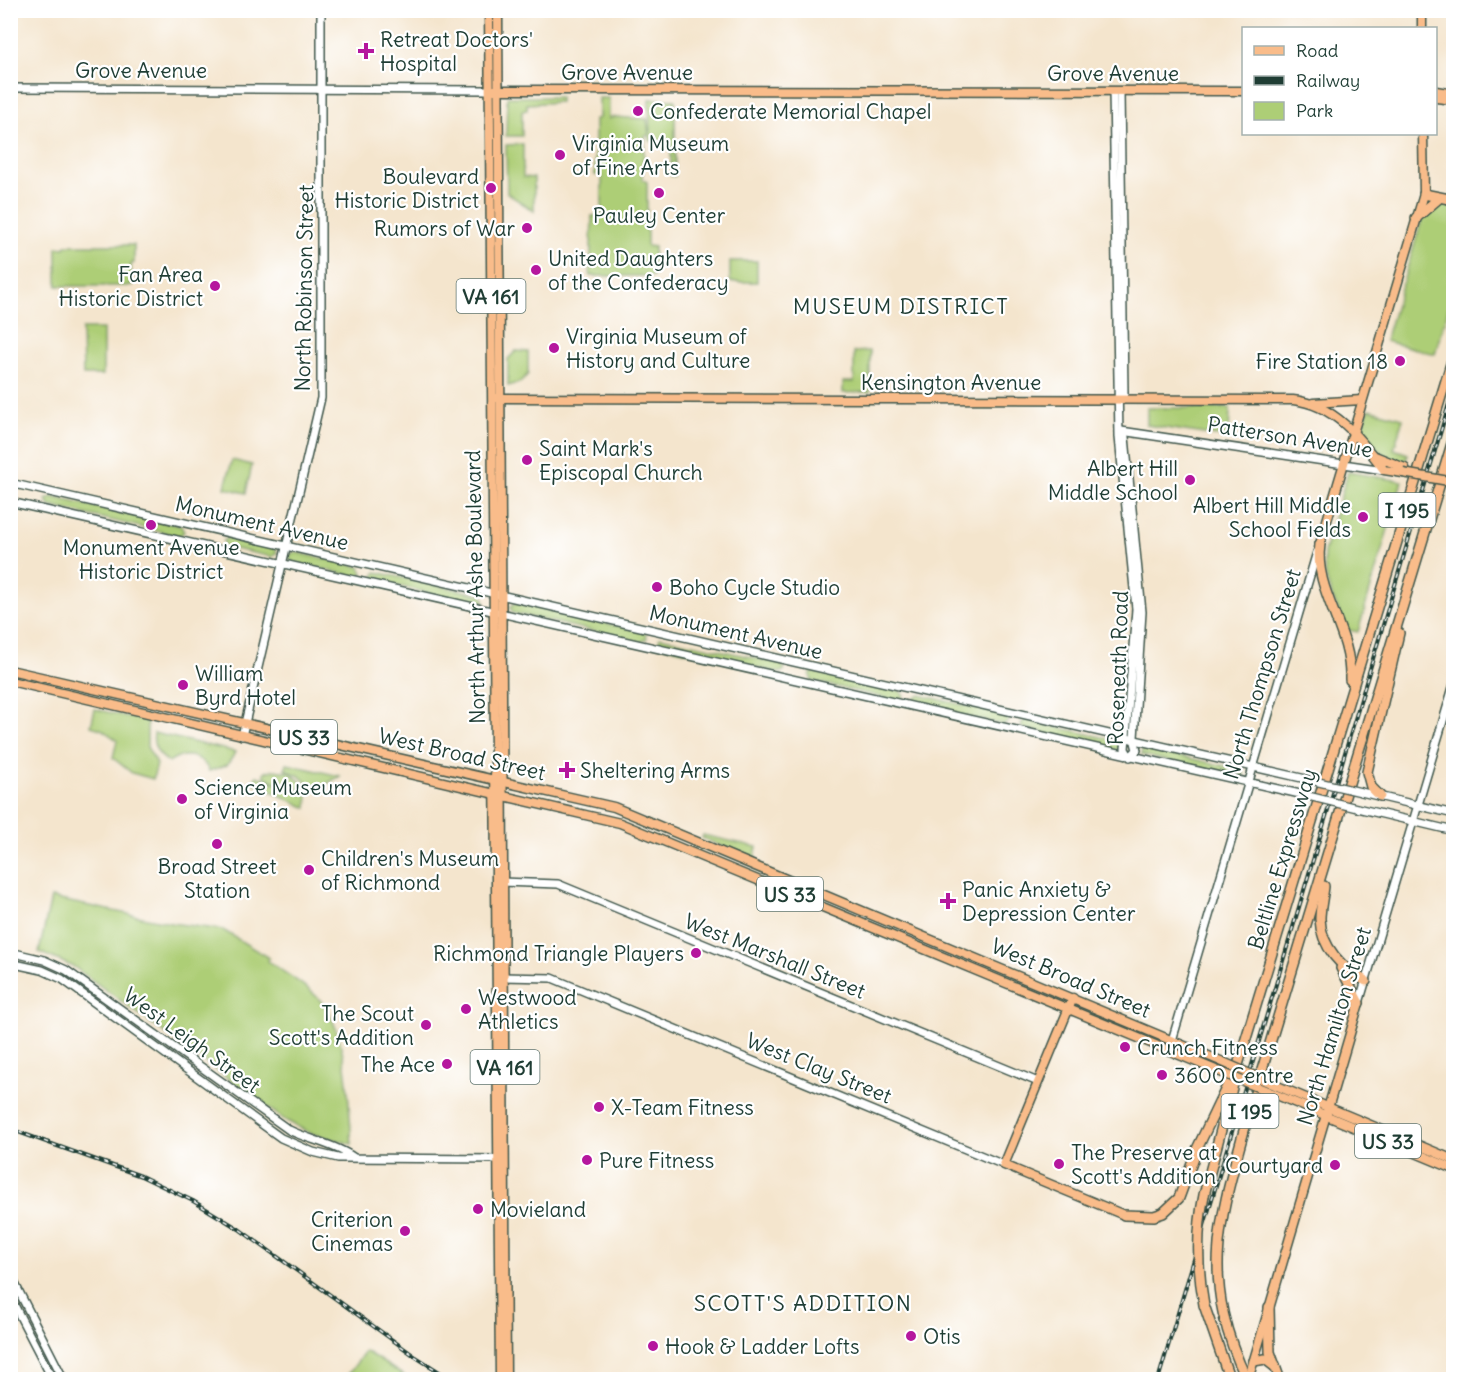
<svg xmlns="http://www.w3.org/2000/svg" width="1464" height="1390" font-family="Delius,sans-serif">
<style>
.green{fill:#adce76;stroke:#668655;stroke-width:1.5}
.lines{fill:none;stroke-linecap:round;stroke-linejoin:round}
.minor-casing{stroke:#3f564b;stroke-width:10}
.major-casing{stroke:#3f564b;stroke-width:11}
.highway-casing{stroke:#3f564b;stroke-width:12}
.minor{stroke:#fff;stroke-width:7}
.major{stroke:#f9bc8a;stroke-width:8}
.highway{stroke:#f9bc8a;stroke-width:9}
.rail-casing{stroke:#1f3d34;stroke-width:4}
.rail{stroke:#fff;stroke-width:1.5;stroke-dasharray:4.5;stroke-linecap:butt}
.minor-bridge-casing{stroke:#3f564b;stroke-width:10;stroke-linecap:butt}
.major-bridge-casing{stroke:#3f564b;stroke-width:11;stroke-linecap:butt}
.highway-bridge-casing{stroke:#3f564b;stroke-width:12;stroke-linecap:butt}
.minor-bridge{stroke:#fff;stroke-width:7}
.major-bridge{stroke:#f9bc8a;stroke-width:8}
.highway-bridge{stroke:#f9bc8a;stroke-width:9}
.poi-dot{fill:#b5179e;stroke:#fff;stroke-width:2}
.labels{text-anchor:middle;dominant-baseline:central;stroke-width:4.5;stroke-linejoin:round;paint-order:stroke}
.shield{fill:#fff;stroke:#627771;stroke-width:1.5}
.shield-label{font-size:20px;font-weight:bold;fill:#1f3d34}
.poi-label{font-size:21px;fill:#1f3d34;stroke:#fff;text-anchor:start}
.street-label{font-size:21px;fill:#1f3d34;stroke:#fff}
.neighbourhood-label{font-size:22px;letter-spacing:1.5px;fill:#1f3d34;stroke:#fff}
</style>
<rect width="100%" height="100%" fill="#fff"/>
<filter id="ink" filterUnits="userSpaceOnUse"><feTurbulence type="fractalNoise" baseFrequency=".0167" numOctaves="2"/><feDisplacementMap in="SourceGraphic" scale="12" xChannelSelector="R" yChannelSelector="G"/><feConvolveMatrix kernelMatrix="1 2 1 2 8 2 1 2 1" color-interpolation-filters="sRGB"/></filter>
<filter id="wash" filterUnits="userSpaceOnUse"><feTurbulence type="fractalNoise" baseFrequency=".008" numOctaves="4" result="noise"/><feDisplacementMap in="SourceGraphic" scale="24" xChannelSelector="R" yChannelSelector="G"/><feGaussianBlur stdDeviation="1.35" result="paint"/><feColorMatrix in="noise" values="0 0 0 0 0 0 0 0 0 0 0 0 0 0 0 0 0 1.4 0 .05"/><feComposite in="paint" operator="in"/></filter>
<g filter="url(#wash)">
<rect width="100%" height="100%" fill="#f4e5cd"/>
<g class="green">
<polygon points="507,97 560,97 560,102 527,104 527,110 522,111 522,136 506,136"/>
<polygon points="599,98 609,98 609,119 613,117 647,119 649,135 645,136 642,179 647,182 647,246 654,247 653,276 590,276 592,216 602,215 602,176 595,175 595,119 599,118"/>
<polygon points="649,99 675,100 675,176 671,176 671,141 650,141"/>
<polygon points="523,144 523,177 534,178 534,211 507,193 506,145"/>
<polygon points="1443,203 1453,205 1453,293 1435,354 1385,341 1423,216 1436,204"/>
<polygon points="66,245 134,245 134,263 131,264 132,286 57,286 57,247 65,248"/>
<rect x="730" y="261" width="27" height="21"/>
<polygon points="82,329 103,329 103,375 83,375"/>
<polygon points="516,351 528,352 528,374 521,382 508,386 508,359"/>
<polygon points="870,351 870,392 843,393 843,382 854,382 854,352"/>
<polygon points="1147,408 1230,408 1229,438 1147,425"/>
<path d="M1369 409 1403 418 1394 449 1408 454 1405 463C1387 459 1371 446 1361 431Z"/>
<polygon points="232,460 252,465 246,493 225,488"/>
<path d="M1348 472 1402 481 1358 632 1348 630C1336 605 1322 581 1324 552Z"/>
<polygon points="52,497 181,526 184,532 179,536 50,506 46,500"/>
<polygon points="228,537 274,547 277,553 272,557 226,547 223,541"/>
<polygon points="294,552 360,567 363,573 358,577 292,562 288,556"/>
<polygon points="376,572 482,595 485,601 480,605 378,581 374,577"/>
<polygon points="515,603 645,632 647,638 642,642 513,613 510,607"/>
<polygon points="660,637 782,664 785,670 780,673 662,646 658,642"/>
<polygon points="812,672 901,691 904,697 898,701 812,681 810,675"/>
<polygon points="920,695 1007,715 1009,721 1004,725 917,705 914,699"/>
<polygon points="95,709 147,721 147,747 157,764 153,779 132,773 113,758 117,740 101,729 91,726"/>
<polygon points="1026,720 1119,741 1122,747 1117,750 1022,728 1021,723"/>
<path d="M154 733 236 752 227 765 209 771C202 755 183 751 169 762 157 755 152 746 154 733Z"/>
<polygon points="1145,748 1242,770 1245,775 1241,778 1142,755 1142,750"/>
<polygon points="287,764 340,776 325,785 313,788 298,775 285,769"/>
<polygon points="273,770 290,772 305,786 303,789 281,785 264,776 264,772"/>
<polygon points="257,776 308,795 307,808 252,782"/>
<polygon points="703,835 757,847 754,860 702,838"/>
<path d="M51 898 171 923 223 930 269 958 268 961C284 973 307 985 320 1000 349 1033 348 1102 352 1144L310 1133 285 1120 74 967 39 952Z"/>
<polygon points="365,1351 409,1379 345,1379"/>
</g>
</g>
<g filter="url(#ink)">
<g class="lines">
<g class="minor-casing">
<g id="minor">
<polyline points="10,88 490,90"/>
<polyline points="1113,91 1119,437 1136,609 1125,749 1130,757 1137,750 1134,738 1142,612 1125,437 1121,431"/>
<polyline points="1120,91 1124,394 1120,400"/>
<polyline points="1121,431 1384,470"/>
<polyline points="10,483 1306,779"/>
<polyline points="10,502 1300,794"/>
<polyline points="242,736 321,398 321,10"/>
<polyline points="1361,792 1454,814"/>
<polyline points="1357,808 1454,831"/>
<polyline points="501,882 558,884 1038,1082"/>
<path d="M10 952 44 960 66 970 289 1130C309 1140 335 1144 353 1157"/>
<polyline points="10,963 42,970 62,979 281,1138 313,1152 338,1158 501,1159"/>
<polyline points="501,977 552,978 1004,1165"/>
<polyline points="1359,1003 1454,684"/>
<polyline points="1171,1044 1317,552"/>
<polyline points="10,1274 64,1380"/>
<polyline points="10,1297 53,1380"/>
</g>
</g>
<g class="major-casing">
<g id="major">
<polyline points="489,10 500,1380"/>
<polyline points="498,10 506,1380"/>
<polyline points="1422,10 1422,28"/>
<polyline points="494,90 1244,91"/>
<polyline points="1436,91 1454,94"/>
<polyline points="1436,98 1454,100"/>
<path d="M497 398 1293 400C1334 404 1360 438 1384 470L1403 473"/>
<polyline points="1313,403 1362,400"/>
<polyline points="1375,456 1405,468"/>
<polyline points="1320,544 1424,194 1423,134"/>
<polyline points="10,670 614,807 1223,1062"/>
<polyline points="10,681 620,823 1223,1073"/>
<polyline points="1073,998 1004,1165 1124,1215"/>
<polyline points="1275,1085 1454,1160"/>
<polyline points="1272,1093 1454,1169"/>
<polyline points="1248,1380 1359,1003"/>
</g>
</g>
<g class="highway-casing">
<g id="highway">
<polyline points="1424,194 1454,200"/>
<polyline points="1416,218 1438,199"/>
<path d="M1320 544C1313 591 1352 630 1350 680"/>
<polyline points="1380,796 1371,787 1367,772 1399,633"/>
<path d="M1324 886C1323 897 1320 908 1320 919 1321 947 1342 969 1366 981"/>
<polyline points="1341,968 1359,1003"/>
<polyline points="1204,1195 1238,1065 1454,354"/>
<polyline points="1124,1215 1154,1216 1163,1213 1179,1198 1197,1149 1230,1080"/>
<polyline points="1204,1305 1230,1380"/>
<polyline points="1269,1307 1270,1352 1280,1380"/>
<polyline points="1254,1361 1265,1359 1274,1366"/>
<path d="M1247 1380C1198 1278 1220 1218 1248 1116L1454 437"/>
</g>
</g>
<use href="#minor" class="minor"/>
<use href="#major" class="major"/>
<use href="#highway" class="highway"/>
<g class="rail-casing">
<g id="rail">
<polyline points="10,1129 141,1176 193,1201 239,1229 416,1357 452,1380"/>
<polyline points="1158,1380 1454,387"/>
</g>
</g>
<use href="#rail" class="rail"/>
<g class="minor-bridge-casing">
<g id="minor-bridge">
<polyline points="1306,779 1361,792"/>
<polyline points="1300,794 1357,808"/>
</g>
</g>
<g class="major-bridge-casing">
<g id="major-bridge">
<polyline points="1403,473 1454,482"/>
<polyline points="1223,1062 1275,1085"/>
<polyline points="1223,1073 1272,1093"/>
</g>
</g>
<g class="highway-bridge-casing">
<path id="highway-bridge" d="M1204 1195C1196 1233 1197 1267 1204 1305"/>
</g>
<use href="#minor-bridge" class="minor-bridge"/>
<use href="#major-bridge" class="major-bridge"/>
<use href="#highway-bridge" class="highway-bridge"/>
</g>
</g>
<g class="poi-dot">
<path d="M363 42h6v6h6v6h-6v6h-6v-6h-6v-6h6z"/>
<circle cx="638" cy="111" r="6"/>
<circle cx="560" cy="155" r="6"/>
<circle cx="491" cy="188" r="6"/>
<circle cx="659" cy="193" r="6"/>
<circle cx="527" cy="228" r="6"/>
<circle cx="536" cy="270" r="6"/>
<circle cx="215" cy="286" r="6"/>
<circle cx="554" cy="348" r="6"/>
<circle cx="1400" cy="361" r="6"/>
<circle cx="527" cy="460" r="6"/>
<circle cx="1190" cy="480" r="6"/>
<circle cx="1363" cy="517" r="6"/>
<circle cx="151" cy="525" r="6"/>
<circle cx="657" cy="587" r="6"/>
<circle cx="183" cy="685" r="6"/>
<path d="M564 761h6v6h6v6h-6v6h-6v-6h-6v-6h6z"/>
<circle cx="182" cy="799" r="6"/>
<circle cx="217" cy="844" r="6"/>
<circle cx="309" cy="870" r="6"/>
<path d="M945 892h6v6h6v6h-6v6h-6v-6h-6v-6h6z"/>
<circle cx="696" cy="953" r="6"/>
<circle cx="466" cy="1009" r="6"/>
<circle cx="426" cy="1025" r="6"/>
<circle cx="1125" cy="1047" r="6"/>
<circle cx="447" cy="1064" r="6"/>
<circle cx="1162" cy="1075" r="6"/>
<circle cx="599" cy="1107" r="6"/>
<circle cx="587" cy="1160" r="6"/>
<circle cx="1059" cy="1164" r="6"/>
<circle cx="1335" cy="1165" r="6"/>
<circle cx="478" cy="1209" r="6"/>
<circle cx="405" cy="1231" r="6"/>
<circle cx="911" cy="1336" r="6"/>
<circle cx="653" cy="1346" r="6"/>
</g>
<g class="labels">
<g class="shield">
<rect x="456.5" y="279" width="69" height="34" rx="4.5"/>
<rect x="1378.5" y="493" width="57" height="34" rx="4.5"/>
<rect x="271" y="720" width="66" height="34" rx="4.5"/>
<rect x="757" y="877" width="66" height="34" rx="4.5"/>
<rect x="470.5" y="1050" width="69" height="34" rx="4.5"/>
<rect x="1221.5" y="1094" width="57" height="34" rx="4.5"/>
<rect x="1355" y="1124" width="66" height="34" rx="4.5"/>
</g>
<g class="shield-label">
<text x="491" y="296">VA 161</text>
<text x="1407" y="510">I 195</text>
<text x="304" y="737">US 33</text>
<text x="790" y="894">US 33</text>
<text x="505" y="1067">VA 161</text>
<text x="1250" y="1111">I 195</text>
<text x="1388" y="1141">US 33</text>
</g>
<g class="poi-label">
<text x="380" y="39">Retreat Doctors'<tspan x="380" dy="24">Hospital</tspan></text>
<text x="650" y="111">Confederate Memorial Chapel</text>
<text x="572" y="143">Virginia Museum<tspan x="572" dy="24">of Fine Arts</tspan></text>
<text x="479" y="176" text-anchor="end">Boulevard<tspan x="479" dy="24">Historic District</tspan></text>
<text x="659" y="215" text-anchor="middle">Pauley Center</text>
<text x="515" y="228" text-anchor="end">Rumors of War</text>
<text x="548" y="258">United Daughters<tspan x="548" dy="24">of the Confederacy</tspan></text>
<text x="203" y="274" text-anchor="end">Fan Area<tspan x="203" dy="24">Historic District</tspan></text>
<text x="566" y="336">Virginia Museum of<tspan x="566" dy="24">History and Culture</tspan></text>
<text x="1388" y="361" text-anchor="end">Fire Station 18</text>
<text x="539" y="448">Saint Mark's<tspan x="539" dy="24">Episcopal Church</tspan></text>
<text x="1178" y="468" text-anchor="end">Albert Hill<tspan x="1178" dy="24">Middle School</tspan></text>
<text x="1351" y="505" text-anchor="end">Albert Hill Middle<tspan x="1351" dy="24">School Fields</tspan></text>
<text x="151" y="547" text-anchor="middle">Monument Avenue<tspan x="151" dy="24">Historic District</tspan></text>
<text x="669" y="587">Boho Cycle Studio</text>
<text x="195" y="673">William<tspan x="195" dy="24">Byrd Hotel</tspan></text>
<text x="580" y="770">Sheltering Arms</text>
<text x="194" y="787">Science Museum<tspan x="194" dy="24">of Virginia</tspan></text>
<text x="321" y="858">Children's Museum<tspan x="321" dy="24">of Richmond</tspan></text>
<text x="217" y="866" text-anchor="middle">Broad Street<tspan x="217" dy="24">Station</tspan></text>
<text x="962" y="889">Panic Anxiety &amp;<tspan x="962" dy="24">Depression Center</tspan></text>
<text x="684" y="953" text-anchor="end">Richmond Triangle Players</text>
<text x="478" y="997">Westwood<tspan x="478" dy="24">Athletics</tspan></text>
<text x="414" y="1013" text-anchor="end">The Scout<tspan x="414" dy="24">Scott's Addition</tspan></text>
<text x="1137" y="1047">Crunch Fitness</text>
<text x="435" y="1064" text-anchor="end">The Ace</text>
<text x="1174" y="1075">3600 Centre</text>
<text x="611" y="1107">X-Team Fitness</text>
<text x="1071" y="1152">The Preserve at<tspan x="1071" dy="24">Scott's Addition</tspan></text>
<text x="599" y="1160">Pure Fitness</text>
<text x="1323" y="1165" text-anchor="end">Courtyard</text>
<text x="490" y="1209">Movieland</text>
<text x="393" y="1219" text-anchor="end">Criterion<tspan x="393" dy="24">Cinemas</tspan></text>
<text x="923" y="1336">Otis</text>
<text x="665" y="1346">Hook &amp; Ladder Lofts</text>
</g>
<g class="street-label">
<text x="141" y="70">Grove Avenue</text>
<text x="627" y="72">Grove Avenue</text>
<text x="1113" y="73">Grove Avenue</text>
<text transform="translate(304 288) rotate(-89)">North Robinson Street</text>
<text x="951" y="382">Kensington Avenue</text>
<text transform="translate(1290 437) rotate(9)">Patterson Avenue</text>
<text transform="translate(262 523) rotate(13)">Monument Avenue</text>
<text transform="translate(475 587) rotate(-91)">North Arthur Ashe Boulevard</text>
<text transform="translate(736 632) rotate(13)">Monument Avenue</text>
<text transform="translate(1118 668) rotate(-88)">Roseneath Road</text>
<text transform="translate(1262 674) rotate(-73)">North Thompson Street</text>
<text transform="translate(462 754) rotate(13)">West Broad Street</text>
<text transform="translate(1282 859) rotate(-73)">Beltline Expressway</text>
<text transform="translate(775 956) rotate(22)">West Marshall Street</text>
<text transform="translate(1071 978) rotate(23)">West Broad Street</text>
<text transform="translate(1334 1026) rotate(-73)">North Hamilton Street</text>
<text transform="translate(192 1040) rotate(36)">West Leigh Street</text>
<text transform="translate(819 1068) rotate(22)">West Clay Street</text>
</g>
<g class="neighbourhood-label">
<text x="901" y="306">MUSEUM DISTRICT</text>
<text x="803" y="1303">SCOTT'S ADDITION</text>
</g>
</g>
<rect width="1464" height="1390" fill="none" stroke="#fff" stroke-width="36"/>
<rect x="1242" y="27" width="195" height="108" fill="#ffffff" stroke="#a5b1ae" stroke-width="1.5"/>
<rect x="1254" y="46" width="30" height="9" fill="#f9bc8a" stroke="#a5b1ae" stroke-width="1.5"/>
<text x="1296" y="57" font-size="18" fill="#1f3d34">Road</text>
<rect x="1254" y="76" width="30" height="9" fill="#1f3d34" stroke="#a5b1ae" stroke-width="1.5"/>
<text x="1296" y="87" font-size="18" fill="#1f3d34">Railway</text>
<rect x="1254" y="102" width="30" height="18" fill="#adce76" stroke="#a5b1ae" stroke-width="1.5"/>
<text x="1296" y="117" font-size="18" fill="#1f3d34">Park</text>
</svg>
